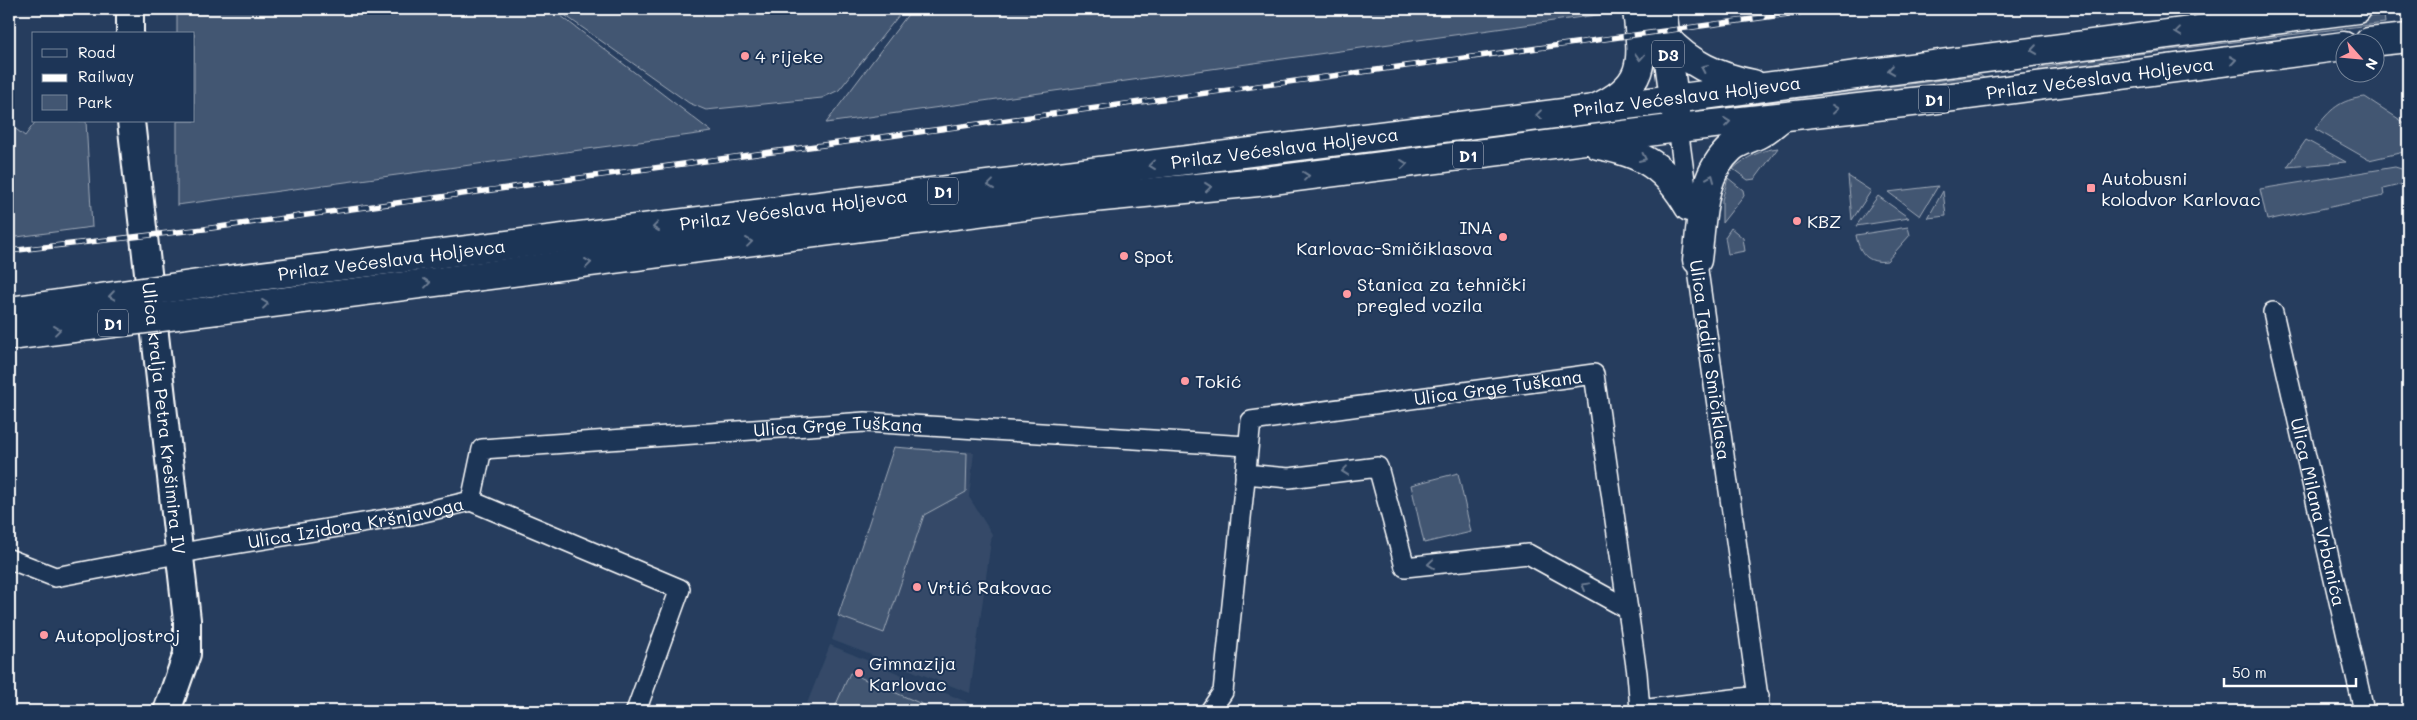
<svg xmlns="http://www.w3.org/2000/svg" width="2417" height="720" font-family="Mali,sans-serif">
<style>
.built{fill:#344a68}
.green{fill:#425672;stroke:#a0aab8}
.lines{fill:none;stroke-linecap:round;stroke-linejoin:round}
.street-casing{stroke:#fff;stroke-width:22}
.secondary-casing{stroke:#fff;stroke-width:30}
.primary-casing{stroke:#fff;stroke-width:31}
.highway-casing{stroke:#fff;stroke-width:31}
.street{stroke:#1d3557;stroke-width:19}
.secondary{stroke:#1d3557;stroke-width:26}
.primary{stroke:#1d3557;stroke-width:28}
.highway{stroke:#1d3557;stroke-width:28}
.rail-casing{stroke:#fff;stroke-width:5.5}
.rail{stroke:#1d3557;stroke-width:4;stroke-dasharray:11;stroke-linecap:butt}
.highway-bridge-casing{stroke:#fff;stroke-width:31;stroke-linecap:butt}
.highway-bridge{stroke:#1d3557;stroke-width:28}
.oneway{stroke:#6c7c92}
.poi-dot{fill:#ff9aa2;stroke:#1d3557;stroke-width:2}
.labels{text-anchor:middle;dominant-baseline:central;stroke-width:4;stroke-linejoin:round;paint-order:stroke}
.shield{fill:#1d3557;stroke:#bbc2cd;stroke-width:1}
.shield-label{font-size:16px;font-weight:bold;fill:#fff}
.poi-label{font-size:18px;fill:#fff;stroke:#1d3557;text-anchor:start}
.street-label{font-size:18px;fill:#fff;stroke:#1d3557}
</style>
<rect width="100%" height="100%" fill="#263d5e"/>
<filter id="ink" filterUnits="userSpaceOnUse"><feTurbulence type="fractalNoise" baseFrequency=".02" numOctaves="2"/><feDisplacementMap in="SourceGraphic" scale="10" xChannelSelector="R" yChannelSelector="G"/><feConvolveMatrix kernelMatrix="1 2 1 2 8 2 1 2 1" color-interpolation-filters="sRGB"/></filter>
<g filter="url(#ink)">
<g class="built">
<polygon points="894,447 974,452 969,497 992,534 970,693 832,640"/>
<polygon points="830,645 967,702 963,711 804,711"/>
</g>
<g class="green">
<polygon points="177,9 552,9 712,132 177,205 177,121 194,121 194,34 177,34"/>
<polygon points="556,9 904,9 839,90 822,98 706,110 689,103"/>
<polygon points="912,9 1625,9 1625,11 826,123"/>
<polygon points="2384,15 2385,23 2123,56 2084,66 2037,73 2040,68 2070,63 2105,50"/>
<polygon points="1980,75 1985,79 1984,81 1715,114 1714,109"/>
<path d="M2365 97 2408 125V151L2369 160 2315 129C2331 109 2339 100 2365 97Z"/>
<polygon points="36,121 86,121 92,227 9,238 9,124 25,136"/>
<polygon points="2306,140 2346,162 2287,167"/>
<path d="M1778 148 1755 179 1748 180 1733 169C1746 157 1761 150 1778 148Z"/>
<polygon points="2395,167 2408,171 2408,183 2383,189 2384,196 2267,220 2260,189"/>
<polygon points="1848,176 1871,191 1852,220"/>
<polygon points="1728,178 1743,190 1744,195 1722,223 1722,200"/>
<polygon points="1938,186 1920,216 1888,192"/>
<polygon points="1943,191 1946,216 1928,218"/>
<polygon points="1878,196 1909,218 1856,226"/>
<path d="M1908 227 1910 235 1887 261C1867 264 1859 252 1856 235Z"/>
<polygon points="1731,228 1743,238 1745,251 1728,254 1725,237"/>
<polygon points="894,447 967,453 966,492 924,515 884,633 838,616"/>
<polygon points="1458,473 1471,532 1424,543 1411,485"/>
<polygon points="850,673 924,705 921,711 833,711"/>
</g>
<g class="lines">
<g class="street-casing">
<g id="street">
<polyline points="1678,128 1688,202"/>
<path id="s1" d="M1695 249 1760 711"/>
<path id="s2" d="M2273 312 2364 711"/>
<polyline points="1245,474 1289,478 1378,467 1405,567 1528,554 1628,609"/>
<path id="s3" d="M471 501 482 449 865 422 1247 446"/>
<path id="s4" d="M9 559 55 577 204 549 411 515 471 501 680 589 636 711"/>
<path id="s5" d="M1210 711 1223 692 1251 421 1594 374 1637 673 1640 710 1759 696"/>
</g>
</g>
<g class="secondary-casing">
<g id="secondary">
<polyline points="130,9 130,34"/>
<path id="s6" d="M131 121 187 620V654L167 711"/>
</g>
</g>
<g class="primary-casing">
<g id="primary">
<path id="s7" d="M1662 9 1678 128 1930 100 2344 46"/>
<path d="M1666 38C1689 64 1718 77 1753 84"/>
<polyline points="2369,42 2408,38"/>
<polyline points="1674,99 2357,9"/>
<path d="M1596 108C1649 84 1642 59 1637 9"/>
<path d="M1697 260C1702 222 1700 175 1731 148 1739 141 1750 139 1759 134 1767 130 1774 123 1781 118"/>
</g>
</g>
<g class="highway-casing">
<g id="highway">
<path d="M1598 145C1643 153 1666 167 1689 207"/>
<path id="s8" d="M212 282 1674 99"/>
<polyline points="217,310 1072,200 1258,182 1678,128"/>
</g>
</g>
<use href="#street" class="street"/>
<use href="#secondary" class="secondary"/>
<use href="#primary" class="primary"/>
<use href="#highway" class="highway"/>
<g class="rail-casing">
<polyline id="rail" points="9,251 204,229 1826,9"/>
</g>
<use href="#rail" class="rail"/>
<g class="highway-bridge-casing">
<g id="highway-bridge">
<polyline points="9,311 212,282"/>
<polyline points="9,336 217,310"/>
</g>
</g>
<use href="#highway-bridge" class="highway-bridge"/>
</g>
<defs><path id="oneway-chevron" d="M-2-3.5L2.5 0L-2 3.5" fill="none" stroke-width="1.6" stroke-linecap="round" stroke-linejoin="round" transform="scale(1.25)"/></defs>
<g class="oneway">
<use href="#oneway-chevron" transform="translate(2178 32) rotate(173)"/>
<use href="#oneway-chevron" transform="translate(2034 50) rotate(172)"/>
<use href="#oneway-chevron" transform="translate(1640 57) rotate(93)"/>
<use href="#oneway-chevron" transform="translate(2233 60) rotate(-8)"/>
<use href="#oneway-chevron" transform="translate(1704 68) rotate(-155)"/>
<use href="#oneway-chevron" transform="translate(1891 70) rotate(172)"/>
<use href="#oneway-chevron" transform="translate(1835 109) rotate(-6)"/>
<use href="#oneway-chevron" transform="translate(1539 115) rotate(173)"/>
<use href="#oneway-chevron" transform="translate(1727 122) rotate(-7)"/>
<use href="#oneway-chevron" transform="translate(1643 158) rotate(25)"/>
<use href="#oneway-chevron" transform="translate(1404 164) rotate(-7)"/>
<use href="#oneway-chevron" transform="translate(1152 165) rotate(173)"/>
<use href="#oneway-chevron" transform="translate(1306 176) rotate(-7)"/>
<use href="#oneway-chevron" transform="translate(1711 178) rotate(-67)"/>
<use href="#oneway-chevron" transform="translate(991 185) rotate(173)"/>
<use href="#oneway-chevron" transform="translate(1208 187) rotate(-6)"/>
<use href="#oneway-chevron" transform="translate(656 227) rotate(173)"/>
<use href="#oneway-chevron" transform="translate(749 242) rotate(-7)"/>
<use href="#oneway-chevron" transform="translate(588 263) rotate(-7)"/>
<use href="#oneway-chevron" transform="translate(427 283) rotate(-7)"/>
<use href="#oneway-chevron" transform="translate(112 296) rotate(172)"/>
<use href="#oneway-chevron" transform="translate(265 304) rotate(-7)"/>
<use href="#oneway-chevron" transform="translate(57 330) rotate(-7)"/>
<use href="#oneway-chevron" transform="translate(1345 471) rotate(173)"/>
<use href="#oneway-chevron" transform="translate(1431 564) rotate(174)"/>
<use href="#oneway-chevron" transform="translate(1585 586) rotate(-151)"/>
</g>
</g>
<g class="poi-dot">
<circle cx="745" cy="56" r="5"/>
<rect x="2086" y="183" width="10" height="10" rx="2.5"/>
<circle cx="1797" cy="221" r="5"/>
<circle cx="1503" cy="237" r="5"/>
<circle cx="1124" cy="256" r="5"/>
<circle cx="1347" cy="294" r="5"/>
<circle cx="1185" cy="381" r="5"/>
<circle cx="917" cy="587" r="5"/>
<circle cx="44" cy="635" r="5"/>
<circle cx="859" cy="673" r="5"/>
</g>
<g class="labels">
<g class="shield">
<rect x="1652" y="40.5" width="32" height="27" rx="4"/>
<rect x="1919" y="85.5" width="30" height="27" rx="4"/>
<rect x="1453" y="141.5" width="30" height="27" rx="4"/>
<rect x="928" y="177.5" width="30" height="27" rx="4"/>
<rect x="98" y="309.5" width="30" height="27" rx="4"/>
</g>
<g class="shield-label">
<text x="1668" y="54">D3</text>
<text x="1934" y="99">D1</text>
<text x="1468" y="155">D1</text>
<text x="943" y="191">D1</text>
<text x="113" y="323">D1</text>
</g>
<g class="poi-label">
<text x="755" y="56">4 rijeke</text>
<text x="2101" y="178">Autobusni<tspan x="2101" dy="21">kolodvor Karlovac</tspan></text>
<text x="1807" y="221">KBZ</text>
<text x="1493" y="227" text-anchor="end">INA<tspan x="1493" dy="21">Karlovac-Smičiklasova</tspan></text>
<text x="1134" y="256">Spot</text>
<text x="1357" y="284">Stanica za tehnički<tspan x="1357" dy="21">pregled vozila</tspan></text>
<text x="1195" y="381">Tokić</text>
<text x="927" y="587">Vrtić Rakovac</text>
<text x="54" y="635">Autopoljostroj</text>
<text x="869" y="663">Gimnazija<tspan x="869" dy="21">Karlovac</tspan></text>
</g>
<g class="street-label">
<text stroke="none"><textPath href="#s7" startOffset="545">Prilaz Većeslava Holjevca</textPath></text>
<text transform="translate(1687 96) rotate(-7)">Prilaz Većeslava Holjevca</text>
<text stroke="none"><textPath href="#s8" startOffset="1081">Prilaz Većeslava Holjevca</textPath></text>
<text stroke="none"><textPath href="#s8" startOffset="586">Prilaz Većeslava Holjevca</textPath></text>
<text stroke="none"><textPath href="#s8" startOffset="181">Prilaz Većeslava Holjevca</textPath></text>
<text stroke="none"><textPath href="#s1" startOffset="112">Ulica Tadije Smičiklasa</textPath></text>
<text stroke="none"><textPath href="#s5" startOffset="545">Ulica Grge Tuškana</textPath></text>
<text stroke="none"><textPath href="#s6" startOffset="299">Ulica kralja Petra Krešimira IV</textPath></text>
<text stroke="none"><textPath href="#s3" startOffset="410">Ulica Grge Tuškana</textPath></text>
<text stroke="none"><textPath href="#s2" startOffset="205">Ulica Milana Vrbanića</textPath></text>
<text stroke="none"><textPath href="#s4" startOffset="355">Ulica Izidora Kršnjavoga</textPath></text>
</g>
</g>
<rect width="2417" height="720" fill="none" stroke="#1d3557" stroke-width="30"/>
<rect x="15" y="15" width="2387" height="690" fill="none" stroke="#fff" stroke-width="2" filter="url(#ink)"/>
<rect x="32" y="32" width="162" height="90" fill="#1d3557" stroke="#77869a"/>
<rect x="42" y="49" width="25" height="8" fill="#1d3557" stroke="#77869a"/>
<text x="78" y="58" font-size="15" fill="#ffffff">Road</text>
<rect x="42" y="74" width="25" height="8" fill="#ffffff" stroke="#77869a"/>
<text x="78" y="82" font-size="15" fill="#ffffff">Railway</text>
<rect x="42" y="95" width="25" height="15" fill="#425672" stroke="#77869a"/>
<text x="78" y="108" font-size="15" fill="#ffffff">Park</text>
<g transform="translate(2360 58) rotate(117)"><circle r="24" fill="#1d3557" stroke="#77869a"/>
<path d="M0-4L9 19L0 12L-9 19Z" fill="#ff9aa2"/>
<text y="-8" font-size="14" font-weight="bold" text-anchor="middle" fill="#ffffff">N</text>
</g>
<path d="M2224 678v8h132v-8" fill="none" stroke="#ffffff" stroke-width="2.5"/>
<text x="2232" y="678" font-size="15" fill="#ffffff" stroke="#1d3557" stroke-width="4" paint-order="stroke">50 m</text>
</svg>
